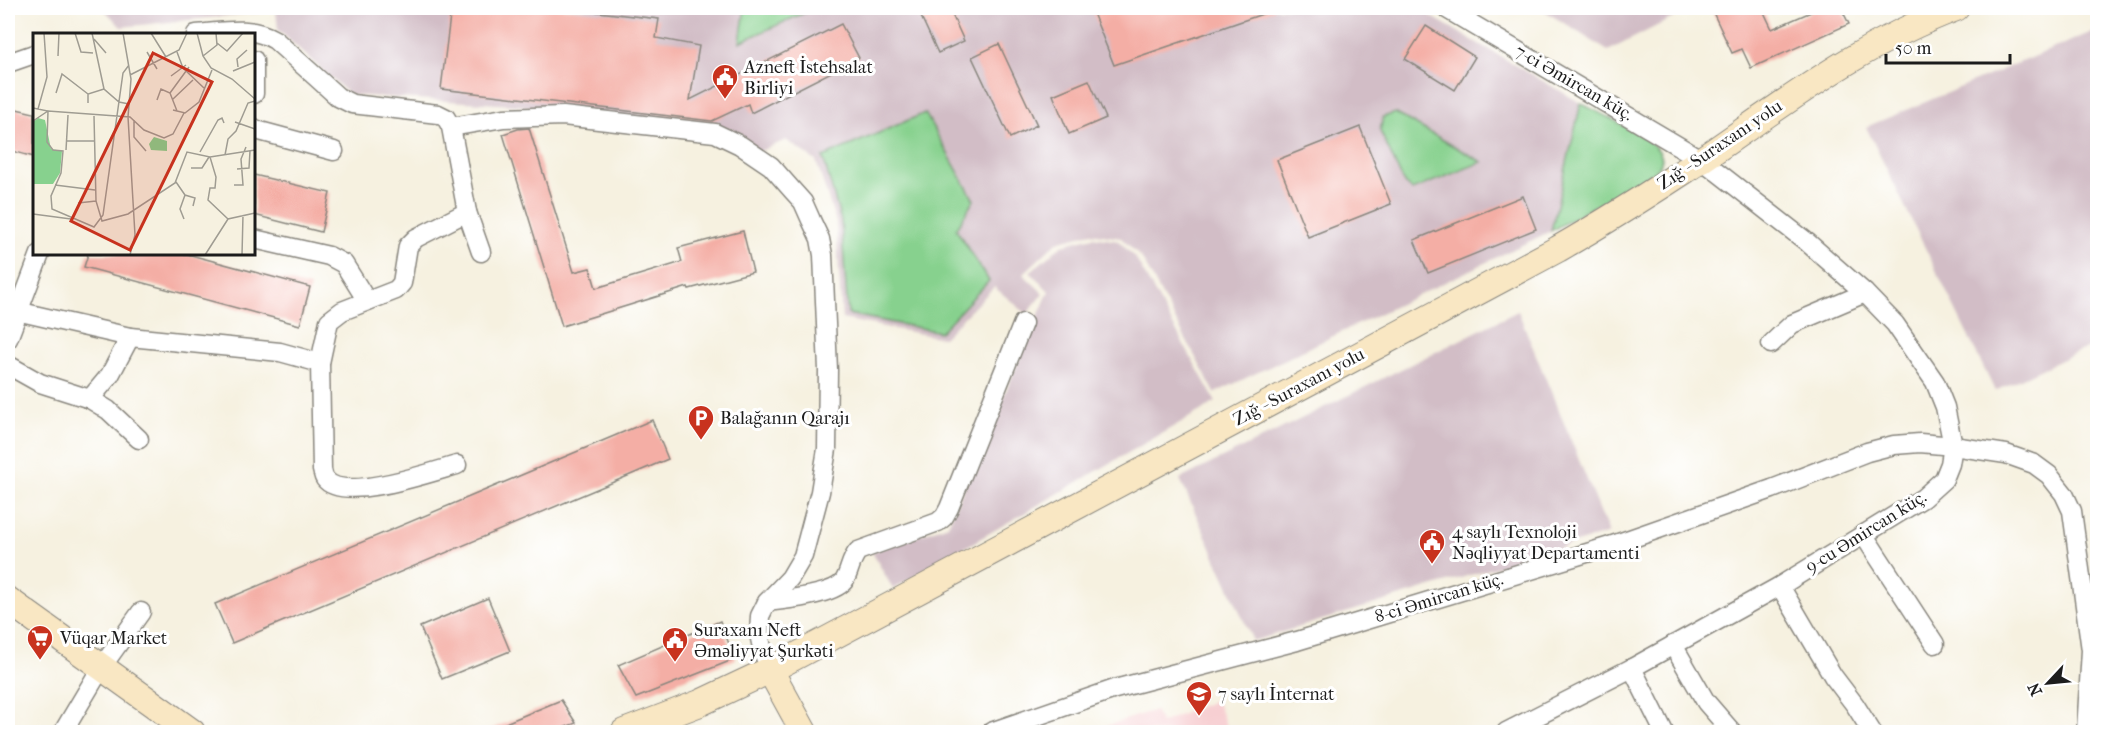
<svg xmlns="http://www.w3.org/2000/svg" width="2105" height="740" font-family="'IM FELL French Canon',serif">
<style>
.built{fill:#f7cfd2}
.industrial{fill:#d2bdc6}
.green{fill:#87d18e;stroke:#527655;stroke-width:1.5}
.building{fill:#f4aea5}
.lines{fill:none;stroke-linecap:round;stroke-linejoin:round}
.street-casing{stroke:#89867e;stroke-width:21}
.secondary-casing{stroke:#89867e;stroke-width:28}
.street{stroke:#fff;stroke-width:18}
.secondary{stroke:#f9e7c3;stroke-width:26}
.labels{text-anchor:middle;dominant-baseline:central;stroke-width:6;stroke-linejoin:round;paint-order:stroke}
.poi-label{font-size:18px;fill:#1c1c1c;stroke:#fff;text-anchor:start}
.street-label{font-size:18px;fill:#1c1c1c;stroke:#fff}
.inset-road{fill:none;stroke:#9f9c92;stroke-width:1.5}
.view{fill:#c8321e;fill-opacity:0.15;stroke:#c8321e;stroke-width:3}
.inset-edge{fill:none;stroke:#1c1c1c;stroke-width:3}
</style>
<rect width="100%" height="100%" fill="#fff"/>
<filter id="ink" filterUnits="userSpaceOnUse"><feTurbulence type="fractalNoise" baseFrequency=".0167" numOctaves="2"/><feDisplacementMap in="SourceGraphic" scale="12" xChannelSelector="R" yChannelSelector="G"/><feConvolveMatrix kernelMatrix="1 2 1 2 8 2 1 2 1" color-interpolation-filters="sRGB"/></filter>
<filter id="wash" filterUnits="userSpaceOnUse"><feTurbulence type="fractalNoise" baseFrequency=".008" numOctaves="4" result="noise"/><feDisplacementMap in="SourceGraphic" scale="24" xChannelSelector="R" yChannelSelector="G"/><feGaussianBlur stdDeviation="1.35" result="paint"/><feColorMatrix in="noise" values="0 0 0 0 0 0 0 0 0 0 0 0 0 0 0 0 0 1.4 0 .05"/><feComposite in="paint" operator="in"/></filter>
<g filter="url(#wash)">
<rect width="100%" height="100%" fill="#f6f1e0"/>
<polygon class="built" points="1216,700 1229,732 1088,732 1155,710 1161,723"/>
<g class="industrial">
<polygon points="103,8 1417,8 1581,103 1551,231 1215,393 1141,257 1121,238 1091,233 1057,242 1023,274 1043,293 1027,314 994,287 943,338 842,319 836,222 816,161 786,140 758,152 733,130 514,105 350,95 278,30 276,11 121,27"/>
<polygon points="1540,8 1692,8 1608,51"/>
<polygon points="2097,30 2097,343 1995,391 1866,127"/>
<polygon points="1093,237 1119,241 1136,259 1216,402 893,589 872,552 948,525 1049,291 1030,272 1062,245"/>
<polygon points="1518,311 1609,533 1253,641 1180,479"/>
</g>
<g class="green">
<polygon points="745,8 815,8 740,42"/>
<path d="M1581 103C1598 113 1655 138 1661 155 1664 161 1659 166 1655 172L1551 231Z"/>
<polygon points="925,113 974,200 956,229 989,281 940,332 848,314 841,221 823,157"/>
<polygon points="1395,113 1482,162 1412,190 1404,183 1380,131 1383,117"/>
</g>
<g id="blocks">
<g class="building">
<polygon points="451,8 563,8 659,19 656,38 699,46 690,100 841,24 859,58 751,113 748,104 712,121 441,89"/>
<polygon points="917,8 949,8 964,41 938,53"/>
<polygon points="1091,8 1273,8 1274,10 1114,65"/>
<polygon points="1711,8 1762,8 1772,29 1820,8 1841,8 1849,24 1751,68 1742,49 1732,53"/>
<polygon points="1426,26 1475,57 1455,90 1405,59"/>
<polygon points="999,44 1037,125 1010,138 972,57"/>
<polygon points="1089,80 1106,118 1069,134 1053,95"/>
<polygon points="8,107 34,113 34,157 8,150"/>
<polygon points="1360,127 1391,204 1308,237 1277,160"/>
<polygon points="529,128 574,272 590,268 596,288 682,262 678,248 743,231 753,272 689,289 688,287 562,326 503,134 518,129"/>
<polygon points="254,175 330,193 321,232 254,215"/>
<polygon points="1523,196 1536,229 1428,273 1414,240"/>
<polygon points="88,254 187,254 310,287 300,325 84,267"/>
<polygon points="652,420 668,459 232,643 215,604"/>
<polygon points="488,598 510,651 442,679 420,627"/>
<polygon points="720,621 735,659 636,698 618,665"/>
<polygon points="561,700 576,723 553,732 484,732"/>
</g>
</g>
</g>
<g filter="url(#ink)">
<use href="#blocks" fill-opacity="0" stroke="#89867e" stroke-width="1.5"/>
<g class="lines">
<g class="street-casing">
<g id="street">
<polyline points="1445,8 1702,160 1807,242 1865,293 1895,324 1935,382 1945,407 1953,446 1950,464 1944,479 1923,498 1780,586 1632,668 1506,732"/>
<path d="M196 34C223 32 250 25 275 40L338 97 352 104 438 114 446 118 451 127 467 212 481 252"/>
<polyline points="254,60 254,94"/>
<polyline points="8,63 34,54"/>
<polyline points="451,127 504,118 563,116 715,133 740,145 771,166 793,191 803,202 811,220 820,239 823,255 828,370 827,449 820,492 803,556 790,578 767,602 760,616 759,634 763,652 770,670"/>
<polyline points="254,128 256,130 334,151"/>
<polyline points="254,239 329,256 344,264 367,301"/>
<polyline points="8,309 130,337 280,352 320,363"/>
<polyline points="8,339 40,254"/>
<polyline points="1771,344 1792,324 1865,293"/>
<polyline points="8,365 40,383 90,399 108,410 139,439"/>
<polyline points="90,399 110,375 130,337"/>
<path d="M457 465C432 472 343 503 325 479 323 476 323 473 322 470L320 363 329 321 342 311 396 290 402 283 408 246 416 238 467 212"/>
<polyline points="1863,534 1935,644"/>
<polyline points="1780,586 1833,676 1855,705 1872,732"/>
<path d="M767 602C785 600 833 595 844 581 850 572 850 560 858 551L938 522 944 517 949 508 1023 323"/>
<polyline points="1673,645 1706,702 1732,732"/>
<polyline points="1632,668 1664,732"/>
<polyline points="63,732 101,668 141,612"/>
<polyline points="991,732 1115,689 1297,641 1610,546 1772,489 1867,452 1894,445 1920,443 1953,446 2006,454 2034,464 2049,475 2064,494 2072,511 2091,650 2086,732"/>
</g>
</g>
<g class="secondary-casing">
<g id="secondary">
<polyline points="8,600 192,732"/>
<polyline points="770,670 804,732"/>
<path d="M624 732 700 703 770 670 1558 249C1607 221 1654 191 1701 160 1783 104 1862 43 1956 8"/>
</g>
</g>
<use href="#street" class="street"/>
<use href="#secondary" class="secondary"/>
</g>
</g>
<defs>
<g id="civic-pin" transform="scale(1.35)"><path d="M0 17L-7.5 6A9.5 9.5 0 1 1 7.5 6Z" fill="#c8321e" stroke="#fff"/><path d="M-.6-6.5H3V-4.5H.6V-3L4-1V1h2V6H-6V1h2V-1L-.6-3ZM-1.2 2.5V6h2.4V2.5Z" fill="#fff"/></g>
<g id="parking-pin" transform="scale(1.35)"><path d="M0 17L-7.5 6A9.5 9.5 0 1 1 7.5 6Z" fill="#c8321e" stroke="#fff"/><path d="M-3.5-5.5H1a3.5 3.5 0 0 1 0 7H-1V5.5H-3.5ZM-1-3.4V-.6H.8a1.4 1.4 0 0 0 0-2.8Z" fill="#fff"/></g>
<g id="supermarket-pin" transform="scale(1.35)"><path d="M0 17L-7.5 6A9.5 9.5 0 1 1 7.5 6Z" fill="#c8321e" stroke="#fff"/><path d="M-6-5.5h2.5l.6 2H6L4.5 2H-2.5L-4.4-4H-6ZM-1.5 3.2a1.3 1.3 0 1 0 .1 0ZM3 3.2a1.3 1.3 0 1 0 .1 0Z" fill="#fff"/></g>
<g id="school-pin" transform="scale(1.35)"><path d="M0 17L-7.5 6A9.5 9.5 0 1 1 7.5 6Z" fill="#c8321e" stroke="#fff"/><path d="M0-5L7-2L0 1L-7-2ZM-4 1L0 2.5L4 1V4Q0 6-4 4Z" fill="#fff"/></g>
</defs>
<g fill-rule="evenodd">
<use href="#civic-pin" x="725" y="77"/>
<use href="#parking-pin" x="701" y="418"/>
<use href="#civic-pin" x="1432" y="542"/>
<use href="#supermarket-pin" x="40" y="638"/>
<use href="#civic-pin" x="675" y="640"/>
<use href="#school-pin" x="1199" y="694"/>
</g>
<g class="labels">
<g class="poi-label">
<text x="744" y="67">Azneft İstehsalat<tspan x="744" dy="21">Birliyi</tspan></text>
<text x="720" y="418">Balağanın Qarajı</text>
<text x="1452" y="532">4 saylı Texnoloji<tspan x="1452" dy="21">Nəqliyyat Departamenti</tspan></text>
<text x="694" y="630">Suraxanı Neft<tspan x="694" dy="21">Əməliyyat Şurkəti</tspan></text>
<text x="60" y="638">Vüqar Market</text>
<text x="1218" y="694">7 saylı İnternat</text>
</g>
<g class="street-label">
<text transform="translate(1574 83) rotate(30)">7-ci Əmircan küç.</text>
<text transform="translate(1720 145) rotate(-34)">Zığ - Suraxanı yolu</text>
<text transform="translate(1299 387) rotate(-28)">Zığ - Suraxanı yolu</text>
<text transform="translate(1866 532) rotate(-32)">9-cu Əmircan küç.</text>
<text transform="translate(1439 598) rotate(-17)">8-ci Əmircan küç.</text>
</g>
</g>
<g transform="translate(33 33)">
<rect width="222" height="222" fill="#f6f1e0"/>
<path d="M5 85 12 87 18 116 29 118 27 140 20 151H0V89ZM121 104 134 108V118L118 117 116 111Z" fill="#87d18e"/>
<path class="inset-road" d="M42 0 48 19 60 20M59 0 71 56 86 69 96 71M90 0 98 46 95 84 102 202 97 222M118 0 133 24M164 0 170 23 178 35 199 46 222 66M61 6 73 20M184 10 194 18 210 0M114 19 124 36M144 19 150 35 171 55M25 23 26 0M170 23 184 12 183 0M205 34 204 26 214 17M200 38 222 29M97 42 146 17 154 0M138 43 153 32M23 60 29 41 55 61M137 60 156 34M140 66 160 47M124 67 128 56 137 60 144 78M55 70V61L71 56M0 75 15 78 14 109 20 117 30 118 28 140 18 163 19 176 61 194 70 182 90 40 96 32M5 76 14 44 11 0M140 77 152 80 166 69 179 37M61 83 63 168 69 188 95 181 142 150 154 119 177 124 222 117M101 87V104L113 118M0 88 15 78 97 84 111 97 131 105 140 101 151 80M202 89 222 96M34 108H61M33 117 35 82M167 119 185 87 189 85 191 90M192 122 195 106 203 98 215 70 222 68M177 124 183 144 182 155H177L175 167 195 186M158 135H169L176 124M204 136 216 135 217 118M143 149 152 162 162 165 160 173M22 152 62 157M201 152H210L208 126 213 114M45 170 63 168M0 181 38 186M151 186 147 176 152 162M172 222 195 186 222 180M209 222 210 182"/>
<path class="view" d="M120 20 179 49 97 217 38 188Z"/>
<rect width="222" height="222" class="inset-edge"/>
</g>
<rect width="2105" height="740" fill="none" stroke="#fff" stroke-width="30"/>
<g transform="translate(2048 683) rotate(244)" stroke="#ffffff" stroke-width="4.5" paint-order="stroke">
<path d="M0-4.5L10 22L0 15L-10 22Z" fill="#1c1c1c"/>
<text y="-9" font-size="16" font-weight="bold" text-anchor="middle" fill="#1c1c1c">N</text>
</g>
<path d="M1886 54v9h124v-9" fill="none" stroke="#1c1c1c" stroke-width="3"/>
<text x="1895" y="54" font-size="18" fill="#1c1c1c" stroke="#ffffff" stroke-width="4.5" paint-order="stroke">50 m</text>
</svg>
